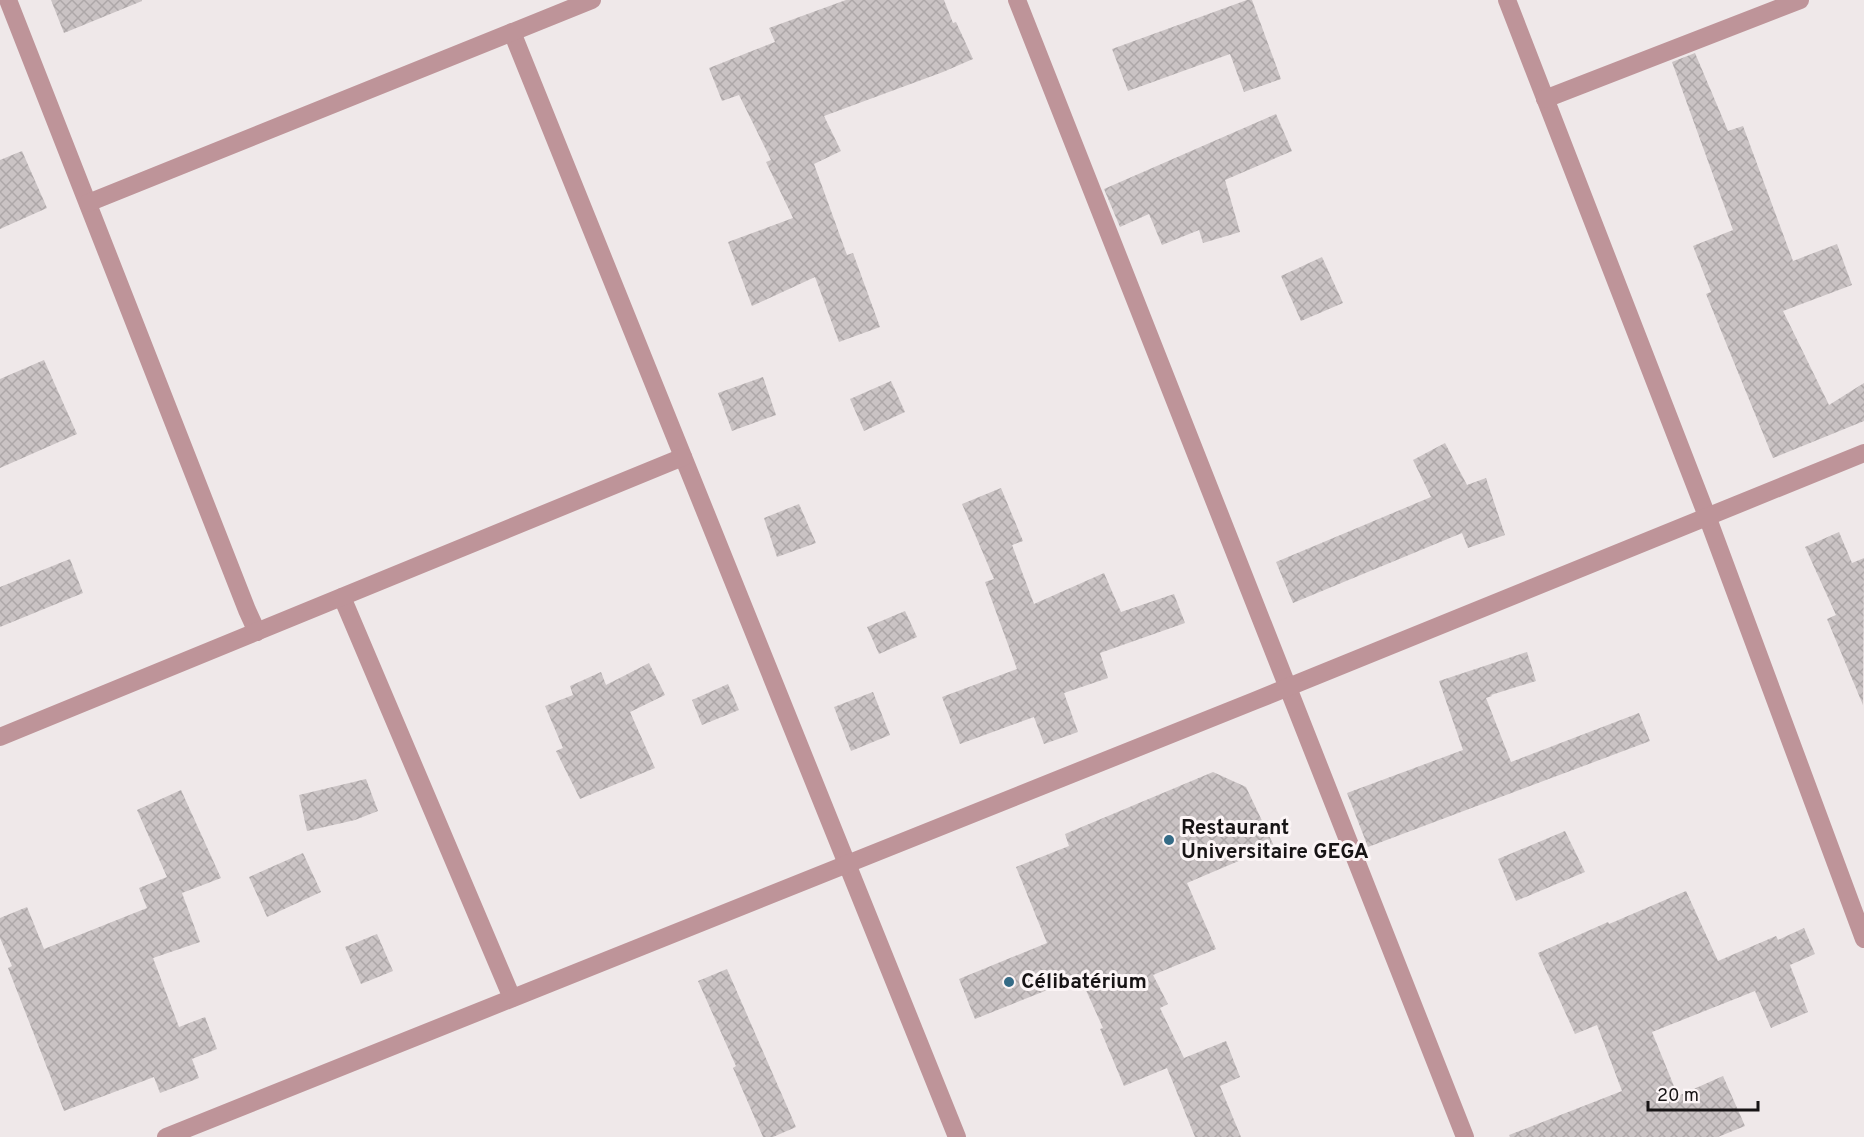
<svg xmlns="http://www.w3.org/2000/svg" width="1864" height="1137" font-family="Overpass,sans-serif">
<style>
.building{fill:url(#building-cross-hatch)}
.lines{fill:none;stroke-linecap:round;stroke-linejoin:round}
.minor{stroke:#be9499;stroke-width:18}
.poi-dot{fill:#346b86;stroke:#fcf5f6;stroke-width:2}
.labels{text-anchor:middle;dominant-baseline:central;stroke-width:6;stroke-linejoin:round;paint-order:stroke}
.poi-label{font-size:21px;font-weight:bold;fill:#171415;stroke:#fcf5f6;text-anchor:start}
</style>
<defs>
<pattern id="building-cross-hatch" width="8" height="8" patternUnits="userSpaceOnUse" patternTransform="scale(1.5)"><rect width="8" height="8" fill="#cac3c4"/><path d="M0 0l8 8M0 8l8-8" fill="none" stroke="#ada7a8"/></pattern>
</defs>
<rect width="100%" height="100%" fill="#efe8e9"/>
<g class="building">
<polygon points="51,0 142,0 142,1 64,33"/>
<polygon points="846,0 944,0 953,23 956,22 973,59 943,72 824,116 841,151 814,164 847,255 853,253 880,327 839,342 815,277 752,306 728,242 793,218 766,162 771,160 739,95 722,101 709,68 775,42 769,28"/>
<polygon points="1247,0 1252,0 1281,79 1244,92 1230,54 1128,91 1112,49"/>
<polygon points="1695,53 1728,131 1743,126 1793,261 1837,244 1852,285 1783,311 1829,405 1864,383 1864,421 1773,458 1706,294 1711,292 1693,246 1733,230 1672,62"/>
<polygon points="1276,114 1292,151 1225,180 1240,232 1203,243 1199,230 1162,245 1149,214 1120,227 1104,189"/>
<polygon points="22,151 47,208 0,229 0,160"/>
<polygon points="1322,257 1343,303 1301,321 1281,276"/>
<polygon points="44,360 77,434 0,468 0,379"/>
<polygon points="763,377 776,415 732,431 718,393"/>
<polygon points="891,381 905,412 864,431 850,399"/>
<polygon points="1445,443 1467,485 1486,478 1505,535 1468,548 1462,533 1293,603 1276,562 1431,497 1413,460"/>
<polygon points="1001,488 1023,541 1012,545 1034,604 1104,573 1121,612 1174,594 1185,623 1100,653 1108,678 1064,693 1078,732 1044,744 1034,717 960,744 942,697 1017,669 985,582 994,579 962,504"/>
<polygon points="799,504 816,543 777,557 764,518"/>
<polygon points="1839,532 1852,563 1864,558 1863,705 1827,619 1836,615 1805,547"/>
<polygon points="70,559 83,593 0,627 0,587"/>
<polygon points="905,611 917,637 879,654 867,627"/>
<polygon points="1527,652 1536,681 1491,695 1492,696 1486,698 1511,762 1639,713 1650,741 1368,847 1347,793 1463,750 1439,681"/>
<polygon points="649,663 665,695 630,712 655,768 580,799 556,751 563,748 545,706 573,695 570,686 601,672 606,685"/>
<polygon points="728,684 739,710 702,725 692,700"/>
<polygon points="873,692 890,735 851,751 834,707"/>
<polygon points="1213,772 1246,787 1274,846 1187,883 1216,949 1153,975 1168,1004 1160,1008 1184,1058 1226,1041 1240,1077 1220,1086 1241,1137 1195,1137 1167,1068 1124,1086 1100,1029 1103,1028 1080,977 975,1019 959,979 1047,943 1016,867 1069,846 1065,834"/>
<polygon points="366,779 378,811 355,820 307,831 299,795"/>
<polygon points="181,790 221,878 182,893 200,942 153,958 179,1027 205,1017 217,1049 192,1059 199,1078 160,1093 154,1077 64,1111 8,968 12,966 0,938 0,918 27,907 44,949 147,908 139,888 167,877 137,810"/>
<polygon points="1565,831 1585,872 1516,901 1498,859"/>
<polygon points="303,853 321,892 267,917 249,877"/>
<polygon points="1686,891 1718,961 1776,936 1778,940 1804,928 1815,954 1790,965 1808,1012 1771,1028 1755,991 1652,1032 1678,1096 1723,1076 1745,1126 1718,1137 1510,1137 1509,1135 1622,1091 1597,1025 1575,1034 1538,953 1608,922 1609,924"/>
<polygon points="377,934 393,971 361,984 345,947"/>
<polygon points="727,969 796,1127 773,1137 763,1137 733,1068 736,1066 698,981"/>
</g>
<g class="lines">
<g class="minor">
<polyline points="8,0 247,610 257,632"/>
<polyline points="1017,0 1465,1137"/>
<polyline points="1507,0 1707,516 1864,939"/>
<polyline points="512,32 957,1137"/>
<polyline points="1545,99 1800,0"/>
<polyline points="88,203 592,0"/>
<polyline points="342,597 512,998"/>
<polyline points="0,737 683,457"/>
<polyline points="166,1137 1254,701 1864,453"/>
</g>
</g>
<g class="poi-dot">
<circle cx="1169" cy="840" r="6"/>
<circle cx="1009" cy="982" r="6"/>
</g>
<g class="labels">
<g class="poi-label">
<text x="1181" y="828">Restaurant<tspan x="1181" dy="24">Universitaire GEGA</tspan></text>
<text x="1021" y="982">Célibatérium</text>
</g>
</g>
<path d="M1648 1101v9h110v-9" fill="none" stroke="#171415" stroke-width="3"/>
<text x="1657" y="1101" font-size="18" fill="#171415" stroke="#fcf5f6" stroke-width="4.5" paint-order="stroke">20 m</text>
</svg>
